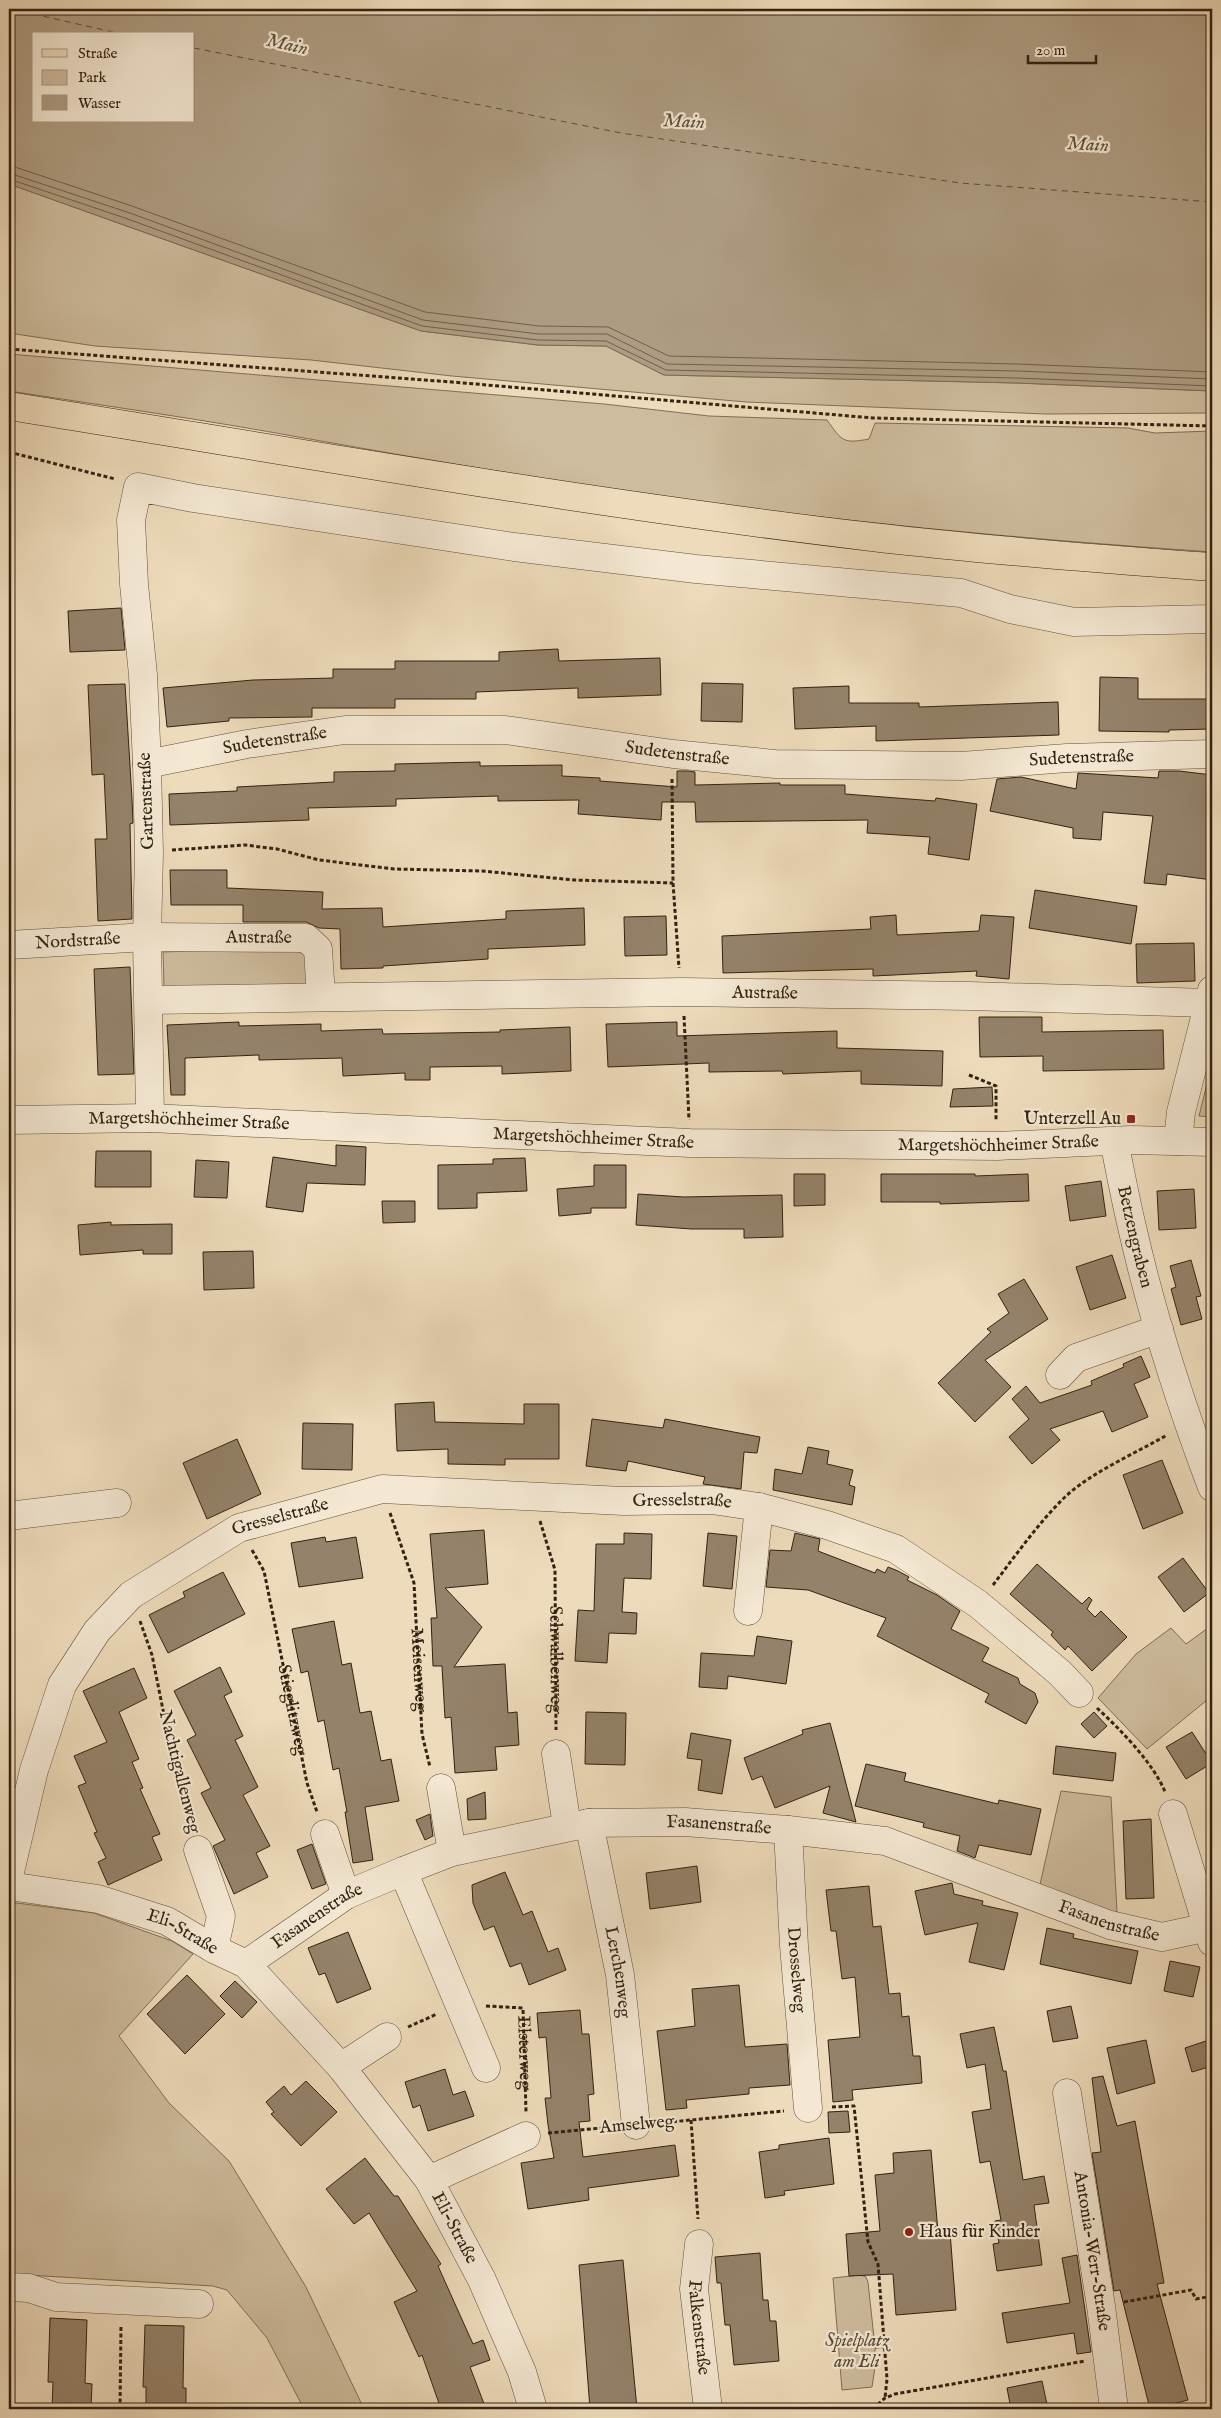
<svg xmlns="http://www.w3.org/2000/svg" width="1221" height="2418" font-family="'IM FELL English',serif">
<style>
.green{fill:#cebc9e;stroke:#806f58}
.water{fill:#ae9c82;stroke:#7c6b55;fill-rule:evenodd}
.lines{fill:none;stroke-linecap:round;stroke-linejoin:round}
.shore{stroke:#705f4a;stroke-width:1}
.ferry{stroke:#5d4d39;stroke-width:1;stroke-dasharray:6 5;stroke-linecap:butt}
.building{fill:#94826a;stroke:#322212}
.minor-casing{stroke:#61503c;stroke-width:29}
.major-casing{stroke:#322212;stroke-width:29}
.path{stroke:#322212;stroke-width:3;stroke-dasharray:4 2.5;stroke-linecap:butt}
.minor{stroke:#f4e8d3;stroke-width:28}
.major{stroke:#eedbbb;stroke-width:28}
.poi-dot{fill:#8f2418;stroke:#f4e8d3;stroke-width:2}
.labels{text-anchor:middle;dominant-baseline:central;stroke-width:4.5;stroke-linejoin:round;paint-order:stroke}
.street-label{font-size:18px;fill:#322212;stroke:#f4e8d3}
.poi-label{font-size:18px;fill:#322212;stroke:#f4e8d3;text-anchor:end}
.park-label{font-size:18px;font-style:italic;fill:#594835;stroke:#f4e8d3}
.water-label{font-size:19px;font-style:italic;fill:#5d4d39;stroke:#f4e8d3}
</style>
<rect width="100%" height="100%" fill="#eedbbb"/>
<filter id="stains"><feTurbulence type="fractalNoise" baseFrequency=".004" numOctaves="4"/><feColorMatrix values="0 0 0 0 .2 0 0 0 0 .09 0 0 0 0 .02 0 0 0 .5 -.17"/></filter>
<radialGradient id="worn" r=".72"><stop offset=".6" stop-color="#630" stop-opacity="0"/><stop offset="1" stop-color="#630" stop-opacity=".3"/></radialGradient>
<g class="green">
<polygon points="9,184 421,331 538,345 606,346 664,375 1017,383 1212,391 1212,413 1046,414 746,402 452,376 311,360 95,346 9,333"/>
<path d="M9 354 604 404 709 416 827 420C842 441 843 444 869 439L875 423 1128 428 1155 433 1212 431V552C1021 539 831 521 641 494 529 477 416 458 304 438 206 420 107 406 9 391Z"/>
<polygon points="304,947 311,989 164,987 163,952"/>
<polygon points="1212,1063 1212,1117 1199,1116"/>
<polygon points="1212,1625 1212,1696 1147,1749 1098,1698 1136,1654 1171,1628 1186,1644"/>
<polygon points="1061,1791 1111,1797 1117,1913 1039,1889"/>
<polygon points="9,1902 94,1913 172,1941 193,1954 119,2036 169,2103 229,2161 306,2287 364,2409 304,2409 267,2338 227,2290 213,2286 10,2274"/>
<polygon points="860,2275 866,2277 868,2282 875,2347 875,2367 872,2387 842,2390 833,2278"/>
</g>
<path class="water" d="M9 9H1212V391L1017 383 664 375 606 346 538 345 421 331 9 184ZM34 34H194V121H34Z"/>
<g class="lines">
<g class="shore">
<polyline points="9,165 129,205 425,312 539,326 608,327 669,356 1018,364 1212,372"/>
<polyline points="9,173 127,212 423,320 539,334 607,334 667,364 1017,371 1212,379"/>
<polyline points="9,179 125,218 422,326 538,340 606,341 666,370 1017,378 1212,386"/>
</g>
<g class="ferry">
<polyline points="11,9 122,34"/>
<polyline points="194,48 621,133 960,183 1212,202"/>
</g>
</g>
<g class="building">
<polygon points="121,608 125,650 70,652 68,611"/>
<polygon points="558,649 559,661 660,658 661,695 578,698 578,688 476,692 476,699 395,699 395,708 312,708 312,717 229,718 229,721 167,727 163,688 253,680 333,678 333,669 395,669 395,661 499,661 499,652"/>
<polygon points="1100,677 1138,678 1138,699 1212,699 1212,729 1169,730 1169,732 1099,731"/>
<polygon points="702,683 743,684 742,722 701,721"/>
<polygon points="125,684 132,799 133,823 130,824 132,919 98,921 95,839 107,839 104,774 92,775 88,685"/>
<polygon points="849,686 849,703 919,703 919,707 1058,702 1059,735 876,741 876,726 795,729 793,688"/>
<polygon points="480,762 480,766 562,765 562,776 600,778 600,781 677,787 677,771 688,771 695,772 695,785 780,783 780,785 845,785 845,794 935,801 936,798 977,804 969,860 928,854 930,837 867,833 868,820 696,822 695,802 662,802 661,820 578,814 579,800 498,801 498,796 396,799 396,806 308,808 309,820 170,825 169,794 237,791 237,787 334,782 334,772 395,771 395,764"/>
<polygon points="1159,771 1179,771 1212,775 1212,880 1167,874 1166,885 1144,883 1153,816 1103,812 1101,840 1073,838 1073,828 990,811 997,779 1021,777 1076,789 1078,773 1158,778"/>
<polygon points="170,870 227,870 227,888 323,892 322,909 382,908 383,927 506,919 506,911 584,908 585,945 488,949 488,959 383,966 383,968 341,969 340,929 319,928 306,922 243,922 243,905 171,905"/>
<polygon points="1035,890 1137,906 1131,944 1029,928"/>
<polygon points="896,915 897,935 979,931 981,915 1014,917 1009,979 976,976 977,971 873,976 873,969 723,973 722,936 871,929 870,917"/>
<polygon points="666,916 667,955 625,956 624,917"/>
<polygon points="1194,943 1195,981 1137,983 1136,944"/>
<polygon points="130,967 134,1074 98,1075 94,969"/>
<polygon points="979,1017 1042,1017 1042,1032 1163,1030 1164,1069 1043,1071 1043,1056 980,1057"/>
<polygon points="239,1022 239,1026 321,1024 321,1031 382,1029 383,1034 500,1032 500,1030 570,1027 571,1071 502,1074 502,1066 430,1067 430,1080 405,1080 405,1073 343,1076 342,1058 259,1060 259,1055 185,1058 185,1095 171,1095 167,1025"/>
<polygon points="677,1022 677,1036 837,1031 837,1048 943,1051 942,1086 861,1084 861,1071 783,1074 782,1071 709,1072 709,1063 608,1067 606,1024"/>
<polygon points="992,1087 993,1106 950,1107 953,1089"/>
<polygon points="336,1145 366,1147 365,1185 307,1183 303,1212 266,1207 273,1157 336,1166"/>
<polygon points="96,1151 151,1151 151,1187 95,1187"/>
<polygon points="525,1158 527,1191 477,1193 477,1208 438,1209 438,1165 493,1164 493,1159"/>
<polygon points="196,1160 229,1162 227,1198 194,1197"/>
<polygon points="594,1165 626,1165 626,1208 591,1208 591,1213 559,1216 557,1189 594,1186"/>
<polygon points="794,1174 825,1174 825,1205 794,1206"/>
<polygon points="881,1174 975,1174 975,1176 1028,1174 1029,1201 940,1204 940,1202 881,1202"/>
<polygon points="1101,1181 1106,1216 1070,1221 1065,1186"/>
<polygon points="1194,1189 1196,1228 1159,1230 1157,1191"/>
<polygon points="638,1194 684,1197 782,1195 783,1237 744,1238 744,1229 692,1229 636,1225"/>
<polygon points="382,1201 415,1201 415,1222 383,1223"/>
<polygon points="111,1222 111,1225 172,1224 172,1254 143,1254 143,1250 80,1255 78,1225"/>
<polygon points="253,1251 254,1288 204,1290 203,1252"/>
<polygon points="1112,1255 1126,1298 1090,1310 1076,1267"/>
<polygon points="1191,1260 1201,1296 1196,1297 1202,1319 1181,1325 1171,1289 1176,1287 1170,1266"/>
<polygon points="1024,1279 1048,1319 985,1360 1011,1387 975,1422 938,1383 991,1332 987,1329 1009,1313 998,1294"/>
<polygon points="1141,1356 1150,1377 1134,1384 1148,1417 1112,1432 1103,1411 1050,1429 1060,1440 1032,1464 1009,1437 1029,1419 1012,1399 1026,1386 1040,1403 1092,1385 1091,1381 1124,1367 1123,1364"/>
<polygon points="434,1402 435,1422 524,1424 524,1404 559,1404 559,1459 505,1459 505,1465 448,1464 448,1449 397,1451 395,1404"/>
<polygon points="592,1419 663,1428 665,1419 760,1437 757,1453 744,1452 741,1489 703,1484 705,1477 628,1461 626,1471 586,1466"/>
<polygon points="303,1423 353,1424 352,1470 302,1469"/>
<polygon points="237,1439 261,1494 207,1519 183,1463"/>
<polygon points="808,1447 829,1451 827,1464 853,1470 849,1485 855,1487 852,1505 773,1490 775,1469 802,1474"/>
<polygon points="1162,1460 1183,1513 1143,1529 1123,1475"/>
<polygon points="484,1530 488,1584 445,1588 482,1627 454,1667 505,1664 508,1713 517,1712 519,1745 495,1747 497,1770 455,1773 451,1717 445,1718 442,1666 433,1666 431,1618 437,1618 430,1534"/>
<polygon points="624,1533 652,1534 651,1579 624,1578 622,1612 637,1613 636,1634 609,1633 607,1663 575,1661 578,1610 594,1611 596,1544 624,1544"/>
<polygon points="708,1533 737,1536 732,1589 703,1586"/>
<polygon points="795,1533 820,1539 818,1551 875,1573 877,1569 885,1573 888,1567 898,1571 909,1577 907,1580 937,1595 960,1611 951,1629 989,1648 982,1661 1018,1678 1020,1684 1035,1693 1038,1702 1026,1724 985,1702 989,1694 877,1636 886,1618 808,1590 766,1587 770,1550 791,1551"/>
<polygon points="325,1537 326,1542 356,1537 363,1578 299,1587 291,1543"/>
<polygon points="1183,1558 1209,1593 1184,1612 1158,1577"/>
<polygon points="1037,1564 1082,1604 1089,1597 1092,1600 1087,1609 1095,1617 1101,1611 1127,1637 1092,1671 1068,1646 1065,1650 1051,1635 1053,1632 1010,1594"/>
<polygon points="223,1572 245,1614 168,1653 149,1615 185,1597 183,1592"/>
<polygon points="334,1621 342,1665 351,1663 360,1713 371,1711 381,1761 391,1759 399,1801 365,1807 373,1860 353,1863 345,1812 347,1812 339,1768 333,1770 324,1720 318,1722 308,1671 301,1673 292,1629"/>
<polygon points="757,1636 792,1641 786,1684 728,1676 727,1689 699,1687 701,1653 754,1656"/>
<polygon points="220,1667 232,1692 224,1696 243,1736 235,1740 258,1787 243,1795 270,1846 256,1853 268,1877 234,1894 213,1846 225,1840 201,1793 211,1788 187,1740 196,1735 174,1691"/>
<polygon points="134,1668 147,1698 119,1712 139,1759 132,1762 143,1788 140,1789 160,1834 152,1837 162,1860 108,1885 98,1862 106,1858 94,1833 97,1832 78,1786 86,1783 74,1756 107,1742 83,1691"/>
<polygon points="586,1712 626,1713 625,1765 585,1764"/>
<polygon points="1094,1712 1107,1726 1094,1738 1081,1724"/>
<polygon points="830,1723 837,1749 856,1822 823,1813 830,1786 775,1808 762,1776 752,1780 744,1758 803,1734 802,1730"/>
<polygon points="1192,1732 1212,1763 1186,1779 1166,1747"/>
<polygon points="691,1733 731,1740 722,1794 698,1790 702,1760 687,1758"/>
<polygon points="1056,1746 1116,1753 1113,1781 1053,1774"/>
<polygon points="866,1764 906,1773 904,1781 998,1804 999,1800 1041,1809 1031,1855 979,1845 975,1858 957,1851 960,1836 923,1827 924,1823 855,1806"/>
<polygon points="485,1792 486,1819 468,1820 467,1799"/>
<polygon points="430,1814 433,1836 425,1840 416,1820"/>
<polygon points="1151,1819 1154,1898 1126,1899 1123,1821"/>
<polygon points="312,1844 326,1884 312,1889 297,1850"/>
<polygon points="697,1866 701,1902 650,1909 646,1873"/>
<polygon points="505,1872 523,1915 532,1911 548,1952 558,1948 566,1970 529,1985 521,1963 510,1967 494,1926 484,1930 473,1903 472,1885"/>
<polygon points="952,1883 954,1894 983,1901 982,1905 1018,1913 1004,1970 969,1962 978,1923 925,1935 915,1891"/>
<polygon points="869,1886 873,1927 881,1926 889,1994 900,1993 902,2017 909,2016 913,2056 920,2056 922,2083 852,2090 853,2100 833,2102 828,2040 860,2037 855,1977 842,1979 836,1931 831,1931 826,1890"/>
<polygon points="1047,1928 1074,1934 1073,1938 1138,1951 1131,1984 1040,1964"/>
<polygon points="348,1932 371,1989 337,2003 325,1973 319,1975 308,1948"/>
<polygon points="1170,1961 1200,1967 1193,1997 1164,1991"/>
<polygon points="187,1975 225,2014 185,2054 147,2014"/>
<polygon points="235,1981 257,2002 242,2018 220,1996"/>
<polygon points="739,1985 745,2047 787,2044 790,2085 749,2088 749,2094 686,2100 687,2108 666,2110 657,2031 695,2026 692,1989"/>
<polygon points="1071,2006 1078,2038 1053,2042 1047,2011"/>
<polygon points="580,2010 582,2034 589,2034 594,2094 588,2095 590,2121 579,2122 583,2157 675,2145 679,2176 588,2188 589,2200 528,2209 521,2163 554,2158 548,2125 545,2098 551,2098 546,2037 539,2038 537,2013"/>
<polygon points="994,2027 1003,2071 1006,2071 1023,2180 1044,2176 1049,2203 1034,2205 1042,2265 997,2271 993,2244 999,2243 995,2221 1001,2220 990,2161 980,2163 972,2112 991,2109 985,2064 967,2068 960,2034"/>
<polygon points="1212,2039 1212,2066 1192,2072 1185,2048"/>
<polygon points="1146,2040 1155,2083 1117,2094 1107,2048"/>
<polygon points="445,2069 453,2095 465,2091 474,2116 428,2131 420,2105 413,2108 405,2082"/>
<polygon points="1103,2076 1117,2126 1135,2121 1164,2283 1157,2284 1188,2400 1154,2409 1150,2409 1120,2290 1114,2291 1092,2153 1101,2152 1092,2078"/>
<polygon points="306,2081 337,2112 301,2146 271,2114 274,2112 266,2102 284,2086 291,2095"/>
<polygon points="848,2111 850,2132 829,2133 828,2112"/>
<polygon points="829,2138 834,2184 784,2191 785,2195 765,2198 759,2152 779,2149 779,2145"/>
<polygon points="931,2150 938,2232 950,2232 956,2310 896,2315 893,2274 849,2276 846,2234 880,2231 875,2175 894,2173 893,2153"/>
<polygon points="365,2158 394,2196 398,2196 441,2264 438,2266 473,2344 483,2340 490,2360 470,2367 486,2409 441,2409 422,2355 419,2357 394,2302 417,2291 369,2213 354,2224 326,2189"/>
<polygon points="760,2253 763,2300 768,2300 770,2321 776,2321 779,2361 734,2365 730,2325 725,2325 721,2283 717,2283 715,2257"/>
<polygon points="1077,2255 1091,2352 1077,2354 1074,2333 1007,2343 1002,2313 1070,2303 1062,2258"/>
<polygon points="623,2260 637,2409 590,2409 579,2265"/>
<polygon points="50,2318 87,2320 85,2383 92,2384 91,2409 52,2409 53,2382 48,2382"/>
<polygon points="145,2325 184,2326 183,2388 186,2388 186,2409 146,2409 146,2387 143,2387"/>
<polygon points="1042,2381 1048,2409 1011,2409 1007,2388"/>
</g>
<g class="lines">
<g class="minor-casing">
<g id="minor">
<path id="s5" d="M147 764 247 744 345 730H505L673 754 775 764 961 766 1067 758 1212 754"/>
<path id="s6" d="M9 945 147 937 306 938 318 949 321 996"/>
<path id="s7" d="M149 1000 683 992 970 996 1209 1003"/>
<polyline points="150,1118 147,937 149,853 147,764 143,675 134,584 131,520 138,487 193,498 514,547 696,569 961,593 1010,609 1074,622 1212,619"/>
<path id="s8" d="M9 1120 150 1118 690 1143 997 1146 1131 1140 1212 1142"/>
<path id="s9" d="M1114 1141C1120 1170 1125 1198 1132 1227 1152 1315 1180 1403 1212 1487"/>
<polyline points="1178,1141 1181,1112 1212,990"/>
<polyline points="1060,1375 1076,1358 1159,1329"/>
<polyline points="759,1507 827,1525 896,1549 978,1604 1060,1673 1079,1693"/>
<polyline points="9,1516 117,1503"/>
<polyline points="556,1754 567,1826"/>
<polyline points="441,1788 452,1852"/>
<polyline points="1173,1814 1212,1942"/>
<path id="s10" d="M589 1823 620 1975 636 2125"/>
<path id="s11" d="M788 1830 794 1946 808 2108"/>
<polyline points="325,1834 346,1895"/>
<polyline points="198,1850 221,1916 214,1949"/>
<polyline points="403,1871 486,2068"/>
<path id="s12" d="M9 1876 34 1770 62 1685 97 1631 131 1595 239 1528 382 1489 623 1501 712 1500 759 1507 748 1611"/>
<path id="s13" d="M9 1886 98 1899 167 1921 214 1949 246 1964 341 2067 429 2180 482 2280 522 2372 533 2409"/>
<path id="s14" d="M246 1964 346 1895 403 1871 452 1852 589 1823 685 1822 788 1830 885 1841 1110 1925 1162 1937 1208 1927"/>
<polyline points="341,2067 387,2037"/>
<path id="s15" d="M1067 2093 1101 2306 1114 2409"/>
<polyline points="429,2180 526,2136"/>
<path id="s16" d="M699 2244 694 2289 708 2409"/>
<polyline points="9,2287 29,2288 56,2297 199,2304"/>
</g>
</g>
<g class="major-casing">
<path id="major" d="M9 406C296 452 583 503 872 537 985 550 1099 559 1212 567"/>
</g>
<g class="path">
<polyline points="9,349 452,382 873,418 1212,426"/>
<polyline points="9,452 115,479"/>
<polyline points="672,779 673,883 679,968"/>
<polyline points="172,850 245,845 277,849 319,860 394,869 482,871 574,880 673,883"/>
<polyline points="684,1016 689,1120"/>
<polyline points="969,1075 996,1086 996,1121"/>
<path id="s1" d="M390 1513 414 1583 422 1734 430 1767"/>
<path id="s2" d="M540 1521 555 1570 556 1730"/>
<path id="s3" d="M252 1550 264 1571 307 1783 317 1812"/>
<path d="M993 1585C1016 1555 1039 1522 1066 1496 1092 1472 1136 1453 1167 1435"/>
<polyline points="140,1621 152,1655 172,1755 192,1828"/>
<path d="M1097 1708C1120 1729 1154 1764 1165 1792"/>
<path id="s4" d="M486 2006 523 2008 526 2112"/>
<polyline points="408,2027 437,2014"/>
<polyline points="832,2107 854,2106 868,2242 878,2264 887,2379 885,2398"/>
<polyline points="691,2120 698,2219"/>
<polyline points="660,2123 784,2111"/>
<polyline points="548,2133 612,2127"/>
<polyline points="1124,2302 1191,2290 1196,2299 1212,2296"/>
<polyline points="875,2347 884,2347"/>
<polyline points="120,2409 121,2325"/>
<polyline points="873,2409 885,2398 895,2394 1085,2361"/>
</g>
<use href="#minor" class="minor"/>
<use href="#major" class="major"/>
</g>
<g class="poi-dot">
<rect x="1126" y="1114" width="10" height="10" rx="2.5"/>
<circle cx="909" cy="2232" r="5"/>
</g>
<g class="labels">
<g class="street-label">
<text stroke="none"><textPath href="#s5" startOffset="130">Sudetenstraße</textPath></text>
<text stroke="none"><textPath href="#s5" startOffset="535">Sudetenstraße</textPath></text>
<text stroke="none"><textPath href="#s5" startOffset="940">Sudetenstraße</textPath></text>
<text transform="translate(147 801) rotate(-92)">Gartenstraße</text>
<text stroke="none"><textPath href="#s6" startOffset="250">Austraße</textPath></text>
<text stroke="none"><textPath href="#s6" startOffset="69">Nordstraße</textPath></text>
<text stroke="none"><textPath href="#s7" startOffset="616">Austraße</textPath></text>
<text stroke="none"><textPath href="#s8" startOffset="180">Margetshöchheimer Straße</textPath></text>
<text stroke="none"><textPath href="#s8" startOffset="585">Margetshöchheimer Straße</textPath></text>
<text stroke="none"><textPath href="#s8" startOffset="990">Margetshöchheimer Straße</textPath></text>
<text stroke="none"><textPath href="#s9" startOffset="98">Betzengraben</textPath></text>
<text stroke="none"><textPath href="#s12" startOffset="888">Gresselstraße</textPath></text>
<text stroke="none"><textPath href="#s12" startOffset="482">Gresselstraße</textPath></text>
<text stroke="none"><textPath href="#s2" startOffset="141">Schwalbenweg</textPath></text>
<text stroke="none"><textPath href="#s1" startOffset="161">Meisenweg</textPath></text>
<text stroke="none"><textPath href="#s3" startOffset="166">Stieglitzweg</textPath></text>
<text transform="translate(179 1772) rotate(76)">Nachtigallenweg</text>
<text stroke="none"><textPath href="#s14" startOffset="506">Fasanenstraße</textPath></text>
<text stroke="none"><textPath href="#s14" startOffset="86">Fasanenstraße</textPath></text>
<text stroke="none"><textPath href="#s14" startOffset="911">Fasanenstraße</textPath></text>
<text stroke="none"><textPath href="#s13" startOffset="181">Eli-Straße</textPath></text>
<text stroke="none"><textPath href="#s11" startOffset="140">Drosselweg</textPath></text>
<text stroke="none"><textPath href="#s10" startOffset="152">Lerchenweg</textPath></text>
<text stroke="none"><textPath href="#s4" startOffset="82">Elsterweg</textPath></text>
<text transform="translate(637 2125) rotate(-5)">Amselweg</text>
<text stroke="none"><textPath href="#s13" startOffset="590">Eli-Straße</textPath></text>
<text stroke="none"><textPath href="#s15" startOffset="160">Antonia-Werr-Straße</textPath></text>
<text stroke="none"><textPath href="#s16" startOffset="84">Falkenstraße</textPath></text>
</g>
<g class="poi-label">
<text x="1121" y="1119">Unterzell Au</text>
<text x="919" y="2232" text-anchor="start">Haus für Kinder</text>
</g>
<g class="park-label">
<text x="857" y="2341">Spielplatz<tspan x="857" dy="21">am Eli</tspan></text>
</g>
<g class="water-label">
<text transform="translate(287 45) rotate(13)">Main</text>
<text transform="translate(684 122) rotate(3)">Main</text>
<text transform="translate(1088 145) rotate(3)">Main</text>
</g>
</g>
<rect width="1221" height="2418" fill="none" stroke="#eedbbb" stroke-width="30"/>
<rect x="10" y="10" width="1201" height="2398" fill="none" stroke="#322212" stroke-width="2.5"/>
<rect x="15" y="15" width="1191" height="2388" fill="none" stroke="#322212"/>
<rect x="32" y="32" width="162" height="90" fill="#f4e8d3" stroke="#a69986"/>
<rect x="42" y="49" width="25" height="8" fill="#eedbbb" stroke="#a69986"/>
<text x="78" y="58" font-size="15" fill="#322212">Straße</text>
<rect x="42" y="70" width="25" height="15" fill="#cebc9e" stroke="#a69986"/>
<text x="78" y="82" font-size="15" fill="#322212">Park</text>
<rect x="42" y="95" width="25" height="15" fill="#ae9c82" stroke="#a69986"/>
<text x="78" y="108" font-size="15" fill="#322212">Wasser</text>
<path d="M1028 55v8h68v-8" fill="none" stroke="#322212" stroke-width="2.5"/>
<text x="1036" y="55" font-size="15" fill="#322212" stroke="#f4e8d3" stroke-width="4" paint-order="stroke">20 m</text>
<rect width="100%" height="100%" filter="url(#stains)"/>
<rect width="100%" height="100%" fill="url(#worn)"/>
</svg>
